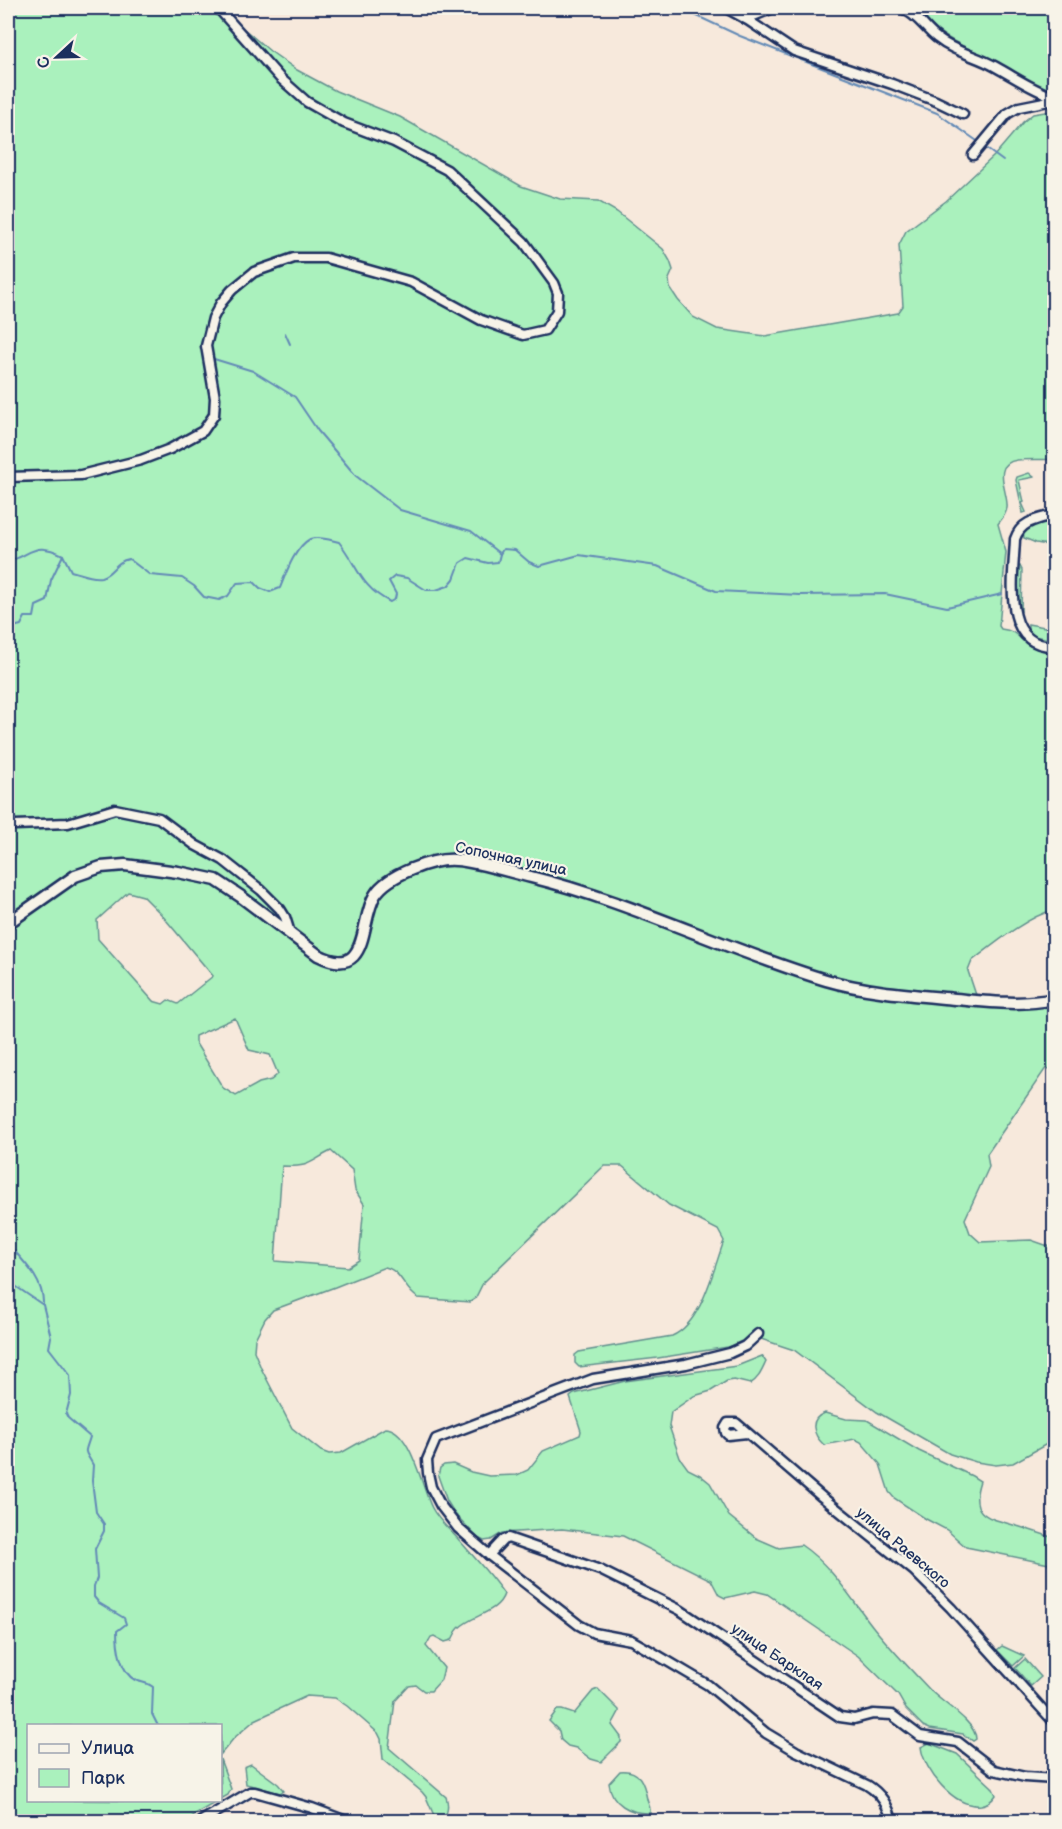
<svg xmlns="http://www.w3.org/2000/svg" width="1062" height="1829" font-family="'Balsamiq Sans',sans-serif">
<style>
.green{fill:#aaf1bd;stroke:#62908e;stroke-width:1.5;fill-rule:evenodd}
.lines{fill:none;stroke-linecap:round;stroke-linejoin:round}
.stream{stroke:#638ab6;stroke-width:2}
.minor-casing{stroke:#1b2f5e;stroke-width:13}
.major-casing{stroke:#1b2f5e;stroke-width:15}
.minor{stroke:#f7f3e8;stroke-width:8}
.major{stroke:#f7f3e8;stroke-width:10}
.labels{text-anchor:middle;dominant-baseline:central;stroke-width:4.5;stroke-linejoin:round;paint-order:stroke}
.street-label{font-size:15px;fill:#1b2f5e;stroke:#f7f3e8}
</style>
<rect width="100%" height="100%" fill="#f7e9dc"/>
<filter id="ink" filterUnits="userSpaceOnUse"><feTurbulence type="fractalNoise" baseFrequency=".0167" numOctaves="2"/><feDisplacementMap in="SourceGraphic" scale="12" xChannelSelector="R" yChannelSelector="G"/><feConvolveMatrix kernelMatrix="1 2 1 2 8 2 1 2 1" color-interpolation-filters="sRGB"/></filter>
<g filter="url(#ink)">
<g class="green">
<path d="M8 8H219L270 51 297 70 336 91 400 117 521 186 560 199 598 201 617 212 663 249 670 261 673 270 669 279 670 288 678 300 693 317 717 329 765 336 898 313 903 306 899 245 906 231 946 201 994 156 1023 122 1033 114 1051 111 1054 115V459C1042 460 1029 459 1017 460 990 464 1009 493 1007 508 1006 515 1002 519 998 524L1006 552 999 626 1001 629C1017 631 1017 637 1029 645 1039 651 1046 648 1054 657V910C1028 916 994 944 972 961L968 971 977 998 1054 1003V1070L1046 1068 987 1154 989 1167 965 1219 970 1233 980 1242 1031 1240 1054 1248V1440L1013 1463 996 1465 976 1462 950 1454 877 1412 794 1350 758 1338 728 1347 658 1358 579 1367 575 1363V1355L579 1352 672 1336C702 1323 713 1270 724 1241L718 1230 669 1205 622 1166H604L483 1283 475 1299 470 1302 418 1298C404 1290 402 1271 385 1267L335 1287 273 1310 265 1319 255 1339 254 1351 261 1368 292 1428 321 1451 329 1454 341 1453 385 1428C411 1428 422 1489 432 1508 438 1520 450 1530 459 1540 475 1558 491 1575 504 1594 498 1613 472 1615 459 1628 455 1632 454 1636 452 1640L445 1642 434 1636 431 1637 426 1646 444 1668 441 1680 431 1691H424L416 1685 409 1686 395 1701 389 1748 446 1797C449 1805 448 1814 442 1820L435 1818 426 1797 422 1792 383 1759 381 1739 378 1733 347 1706 335 1698 307 1696 255 1720 234 1738 221 1754 220 1726H28V1800L218 1801 195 1814 188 1821 8 1822ZM128 892 143 896 161 914 213 976 178 1004 168 1000 163 1004 153 1001 98 939 97 920ZM235 1018 249 1050 270 1055 278 1074 271 1080 259 1083 236 1096 223 1088 195 1042V1036ZM331 1151 352 1170 355 1190 364 1204 359 1260 348 1267 275 1261 282 1166C311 1167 307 1163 331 1151Z"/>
<path d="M914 8H1054V92C1032 88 1015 73 996 62 976 51 956 45 938 31 929 24 923 14 914 8Z"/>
<polygon points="1029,473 1034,477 1019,480 1024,502 1022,503 1026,512 1023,513 1016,480 1017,477"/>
<polygon points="1054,517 1054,546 1036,543 1024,538 1023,531 1025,528"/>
<polygon points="1020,566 1022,570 1021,612 1018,600 1018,567"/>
<polygon points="1028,624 1050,628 1054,627 1054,640 1034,636 1028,631"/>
<path d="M762 1356 766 1362C762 1370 759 1379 750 1384L734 1380 727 1381 711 1391 694 1396 671 1412 669 1426 680 1458 688 1469 700 1475 710 1483 729 1516 756 1538 779 1548 801 1545C832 1566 851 1599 874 1628 891 1649 911 1670 930 1690 942 1703 976 1722 976 1739L973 1741 963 1734 930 1729 923 1726 906 1709 898 1695 858 1656 767 1594 755 1591 725 1598 719 1595 711 1580 623 1536 562 1529 502 1533 491 1540 484 1541 478 1538 455 1514 447 1501 438 1476 440 1468 444 1465 453 1464 471 1472 489 1476 517 1475 528 1470 543 1451 580 1435 581 1431 570 1397 574 1394 625 1381 737 1366Z"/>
<path d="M825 1413 846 1419 867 1420 919 1451 972 1476 980 1481C968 1517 990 1518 1017 1526 1030 1530 1042 1534 1054 1538V1565L966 1547 947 1530 926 1519 894 1498 889 1492 880 1464 861 1442 855 1439 824 1445C813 1435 808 1419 825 1413Z"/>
<polygon points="1002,1646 1024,1656 1013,1666 997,1650"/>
<polygon points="1025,1659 1041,1677 1031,1686 1015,1668"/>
<polygon points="598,1689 619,1710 619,1712 612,1725 621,1737 621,1742 601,1762 591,1759 576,1748 568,1746 561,1740 559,1731 549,1721 557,1710 562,1710 574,1714 593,1691"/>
<path d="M929 1743 957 1754 992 1787 996 1795C992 1801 988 1804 981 1805 954 1808 924 1771 921 1747Z"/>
<polygon points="220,1759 231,1789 228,1795 221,1799"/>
<polygon points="251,1764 278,1784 284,1791 280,1793 246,1784 244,1767"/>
<path d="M620 1771C640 1769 644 1783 647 1799 648 1805 651 1806 650 1813 631 1814 611 1804 609 1783Z"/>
</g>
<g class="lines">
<g class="stream">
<polyline points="680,8 740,36 937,113 980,143"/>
<polyline points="984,147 1003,161"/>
<polyline points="285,333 290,344"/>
<polyline points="214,359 253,371 295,397 318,431 356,476 400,510 471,531 500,554 503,549 515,550 529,562 539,566 579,555 657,566 716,591 800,595 885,594 947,607 1002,594"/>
<path d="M8 560C19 560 24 553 35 550 43 547 55 551 63 555L71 571C80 573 92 579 101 577 113 574 115 561 129 559L150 575 182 578 194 586 204 597 219 600 228 596 237 583 254 582 260 588 270 592 280 588C286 573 295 547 310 539 319 536 330 540 339 542 358 566 360 587 390 602L395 599 396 594 389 581 395 576 407 578 426 590H436L448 586 454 579 460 563 468 558 488 563 498 562 500 554"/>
<polyline points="8,632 13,627 21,625 25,617 34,617 36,606 47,601 51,580 63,555"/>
<path d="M8 1244C23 1261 44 1280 43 1304"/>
<path d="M8 1281 43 1305 51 1337 49 1348 70 1375 71 1395 66 1414 68 1418 90 1437C84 1456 84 1448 93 1465L92 1481 96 1512 104 1524V1531L95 1549 97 1578 94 1586V1597L99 1603 124 1618 126 1624 117 1631C117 1646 120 1672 135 1680 142 1683 147 1682 153 1687L152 1714 158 1726"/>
<polyline points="215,1800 220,1808"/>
</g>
<g class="minor-casing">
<g id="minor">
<polyline points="726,8 746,19 794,51 892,84 936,101 963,114"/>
<path d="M902 8C918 15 924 28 937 38 954 52 977 56 996 67 1016 78 1033 90 1054 97"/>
<polyline points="746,19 773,8"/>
<polyline points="973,155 1007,114 1019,107 1054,100"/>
<polyline points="8,477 81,475 141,460 170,449 203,431 214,415 215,398 206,346 213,318 221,303 232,290 254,272 294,258 326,258 411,282 481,320 523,335 545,330 557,311 558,293 554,283 524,242 447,170 394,142 344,123 307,102 280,78 218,8"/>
<path d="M1054 515C1038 519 1021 521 1015 539 1014 574 1000 647 1054 646"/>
<polyline points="8,824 15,825 68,823 115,809 159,818 195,845 223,860 261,890 280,909 285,917 290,933"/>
<path d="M758 1334 745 1346 730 1353 686 1364 593 1379 436 1439 427 1460 428 1473 431 1487 441 1506 458 1528 489 1555 579 1625 594 1633 631 1640 647 1649 708 1685 766 1733 796 1751 867 1785C880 1793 889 1806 892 1822"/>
<polyline points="747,1433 728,1435 726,1433 725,1428 728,1423 736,1423 822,1497 914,1571 951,1608 1054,1722"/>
<polyline points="489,1555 503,1540 508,1538 600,1570 680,1610 840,1717 854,1719 873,1714 892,1715 920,1736 958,1742 994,1770 1025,1777 1054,1779"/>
<polyline points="200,1822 250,1792 255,1792 312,1808 349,1822"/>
</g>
</g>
<g class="major-casing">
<path id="major" d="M8 923 75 876 101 867 125 865 178 872 216 880 240 896 318 955C370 981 359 922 375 895 387 875 433 858 456 860 476 861 510 872 531 877 632 902 726 950 826 980 867 992 913 995 955 999 989 1002 1021 1006 1054 999"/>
</g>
<use href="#minor" class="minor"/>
<use href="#major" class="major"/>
</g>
</g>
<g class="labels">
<g class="street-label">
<text transform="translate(511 859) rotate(12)">Сопочная улица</text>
<text transform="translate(903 1548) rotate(40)">улица Раевского</text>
<text transform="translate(777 1657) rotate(34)">улица Барклая</text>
</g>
</g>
<rect width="1062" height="1829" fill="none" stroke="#f7f3e8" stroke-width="30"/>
<rect x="15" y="15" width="1032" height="1799" fill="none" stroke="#1b2f5e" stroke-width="2" filter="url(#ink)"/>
<rect x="27" y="1724" width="195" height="78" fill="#f7f3e8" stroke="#9fa5b1" stroke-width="1.5"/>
<rect x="39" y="1744" width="30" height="9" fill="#f7f3e8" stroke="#9fa5b1" stroke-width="1.5"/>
<text x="81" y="1754" font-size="18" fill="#1b2f5e">Улица</text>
<rect x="39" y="1769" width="30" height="18" fill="#aaf1bd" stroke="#9fa5b1" stroke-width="1.5"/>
<text x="81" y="1784" font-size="18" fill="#1b2f5e">Парк</text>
<g transform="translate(57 57) rotate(248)" stroke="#f7f3e8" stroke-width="4.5" paint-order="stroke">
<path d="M0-4.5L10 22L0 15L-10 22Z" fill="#1b2f5e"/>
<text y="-9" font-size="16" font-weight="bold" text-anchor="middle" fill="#1b2f5e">С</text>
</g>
</svg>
